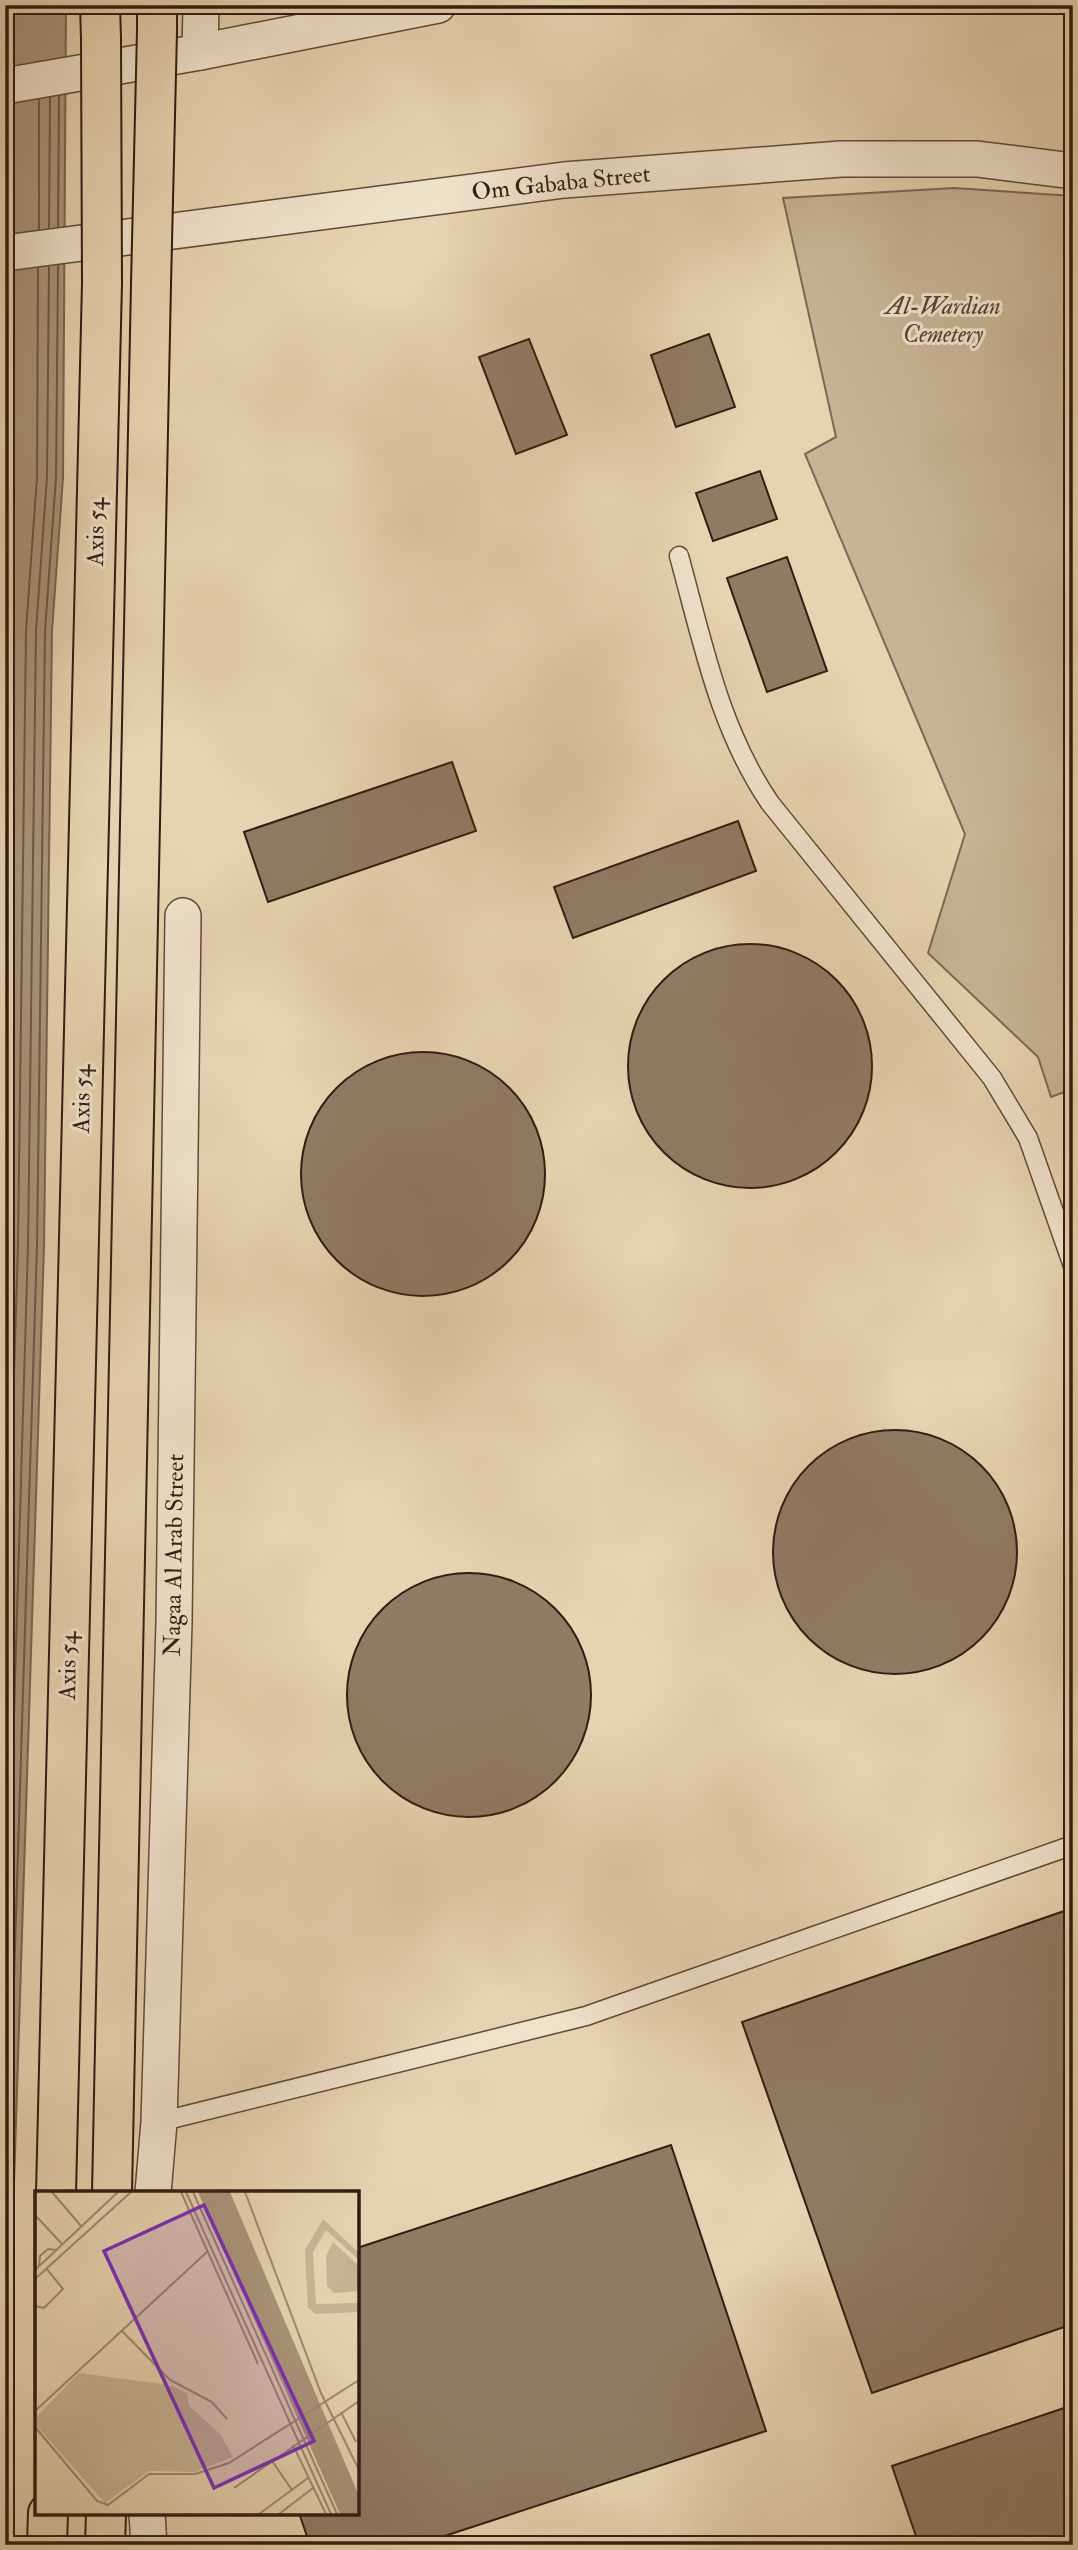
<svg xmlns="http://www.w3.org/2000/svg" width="1078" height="2550" font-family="'IM FELL Double Pica',serif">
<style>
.green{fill:#c7b494;stroke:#7c6854;stroke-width:2}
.water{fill:#a9957a;stroke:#796551;stroke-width:2}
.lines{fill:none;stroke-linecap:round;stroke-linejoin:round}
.shore{stroke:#6e5846;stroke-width:2}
.building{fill:#907b64;stroke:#321c13;stroke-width:2}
.lane-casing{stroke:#5f4a3a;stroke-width:21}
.street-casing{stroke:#5f4a3a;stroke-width:38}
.highway-casing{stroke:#321c13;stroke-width:42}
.lane{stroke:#efe2cb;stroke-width:18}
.street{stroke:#efe2cb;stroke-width:35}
.highway{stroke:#e6d3af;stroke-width:38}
.highway-bridge-casing{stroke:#321c13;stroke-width:42;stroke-linecap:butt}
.highway-bridge{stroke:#e6d3af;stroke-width:38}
.labels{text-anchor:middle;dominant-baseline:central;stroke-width:6;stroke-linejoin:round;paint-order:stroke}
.street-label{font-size:24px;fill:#321c13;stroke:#efe2cb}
.park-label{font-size:24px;font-style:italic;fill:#574233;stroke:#efe2cb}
.inset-road{fill:none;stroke:#9e8a71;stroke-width:2}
.view{fill:#7b2cbf;fill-opacity:0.15;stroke:#7b2cbf;stroke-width:3.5}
.inset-edge{fill:none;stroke:#321c13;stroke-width:3.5}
</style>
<rect width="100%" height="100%" fill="#e6d3af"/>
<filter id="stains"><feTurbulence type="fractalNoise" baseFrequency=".00286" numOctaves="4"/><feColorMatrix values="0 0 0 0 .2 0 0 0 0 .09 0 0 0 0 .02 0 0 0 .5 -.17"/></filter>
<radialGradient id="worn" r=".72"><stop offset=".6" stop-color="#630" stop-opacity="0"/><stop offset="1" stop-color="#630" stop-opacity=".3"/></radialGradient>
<polygon class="green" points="954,188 1073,196 1073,1089 1051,1097 1038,1057 928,953 965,834 805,454 836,437 783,198"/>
<polygon class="water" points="5,5 66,5 63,478 52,631 44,1246 5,2466"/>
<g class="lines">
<g class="shore">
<polyline points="58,227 59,96"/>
<polyline points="49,228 50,98"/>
<polyline points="39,229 39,100"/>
<polyline points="5,1663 18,1246 26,631 37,477 38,268"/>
<polyline points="5,2015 28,1246 36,631 47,477 49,267"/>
<polyline points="5,2265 37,1246 45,631 56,477 58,266"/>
</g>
</g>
<g class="building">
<polygon points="709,334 735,407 676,427 651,355"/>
<polygon points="529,339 567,435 516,454 479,357"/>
<polygon points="760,471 777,519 713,541 696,493"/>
<polygon points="787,557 827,671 767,692 727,578"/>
<polygon points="452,762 476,831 268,902 244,832"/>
<polygon points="738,821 756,871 573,938 554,887"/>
<circle cx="750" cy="1066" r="122"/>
<circle cx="423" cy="1174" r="122"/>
<circle cx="895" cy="1552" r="122"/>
<circle cx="469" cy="1695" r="122"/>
<polygon points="1073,1908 1073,2324 872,2393 742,2022"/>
<polygon points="671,2145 766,2431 417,2545 310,2545 299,2513 357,2513 357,2248"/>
<polygon points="1073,2405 1073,2545 919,2545 892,2466"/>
</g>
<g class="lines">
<g class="lane-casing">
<g id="lane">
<path d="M679 556C703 643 719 728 770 803L992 1078 1028 1138 1073 1266"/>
<polyline points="159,2122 586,2016 1073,1845"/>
</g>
</g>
<g class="street-casing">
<g id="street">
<polyline points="200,52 201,5"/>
<polyline points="5,86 200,52 438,5"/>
<polyline points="5,253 564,180 841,159 977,159 1073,171"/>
<polyline points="153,2193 159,2122 174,1623 183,916"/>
<polyline points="147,2513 149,2545"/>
</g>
</g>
<g class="highway-casing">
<g id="highway">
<polyline points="100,5 101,39"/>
<polyline points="157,5 157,31"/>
<polyline points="56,2193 102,283"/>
<polyline points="112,2193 151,284"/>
<polyline points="47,2545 48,2513"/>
<polyline points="105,2545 106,2513"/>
</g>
</g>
<use href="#lane" class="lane"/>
<use href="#street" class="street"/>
<use href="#highway" class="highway"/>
<g class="highway-bridge-casing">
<g id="highway-bridge">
<polyline points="101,39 102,283"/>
<polyline points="151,284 157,31"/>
</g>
</g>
<use href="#highway-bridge" class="highway-bridge"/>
</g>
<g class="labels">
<g class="street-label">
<text transform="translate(561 183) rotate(-6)">Om Gababa Street</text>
<text transform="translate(96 532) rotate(-89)">Axis 54</text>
<text transform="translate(82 1099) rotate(-89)">Axis 54</text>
<text transform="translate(174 1555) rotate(-89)">Nagaa Al Arab Street</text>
<text transform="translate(68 1666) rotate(-89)">Axis 54</text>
</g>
<g class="park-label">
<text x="943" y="306">Al-Wardian<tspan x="943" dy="28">Cemetery</tspan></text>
</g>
</g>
<g transform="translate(35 2191)">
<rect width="324" height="324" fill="#e6d3af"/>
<path d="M288 28 324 62V69L291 39 278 61 281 113 324 112V121L281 123 273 117 270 59ZM298 51 324 75V100L299 102 292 95 291 65ZM44 182 134 194 152 202 154 215 185 243 198 266 159 281 114 280 70 312 0 233V227Z" fill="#c7b494"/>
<path d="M163 1H195L324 305V323H305Z" fill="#a9957a"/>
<path class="inset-road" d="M17 1 46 35M146 1 223 173M151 1 296 323M158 1 302 323M210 1 286 202 324 279M0 24 27 53M4 75 5 65 13 58 21 59M0 79 83 1M0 88 96 1M0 115 9 117 28 98 11 77M86 139 135 189 177 211 192 228M0 220 173 60M306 221 321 251M0 236 62 310 73 314 114 283H160L194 272 324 189M258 254 291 323M237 270 257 299M199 297 324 210M224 323 273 287M244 323 278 297"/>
<path class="view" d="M169 14 279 250 179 297 69 60Z"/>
<rect width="324" height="324" class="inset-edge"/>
</g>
<rect width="1078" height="2550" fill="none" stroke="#e6d3af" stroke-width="28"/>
<rect x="7" y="7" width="1064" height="2536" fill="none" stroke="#321c13" stroke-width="3.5"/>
<rect x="14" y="14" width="1050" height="2522" fill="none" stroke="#321c13" stroke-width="2"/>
<rect width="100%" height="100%" filter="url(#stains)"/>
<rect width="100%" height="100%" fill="url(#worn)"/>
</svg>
